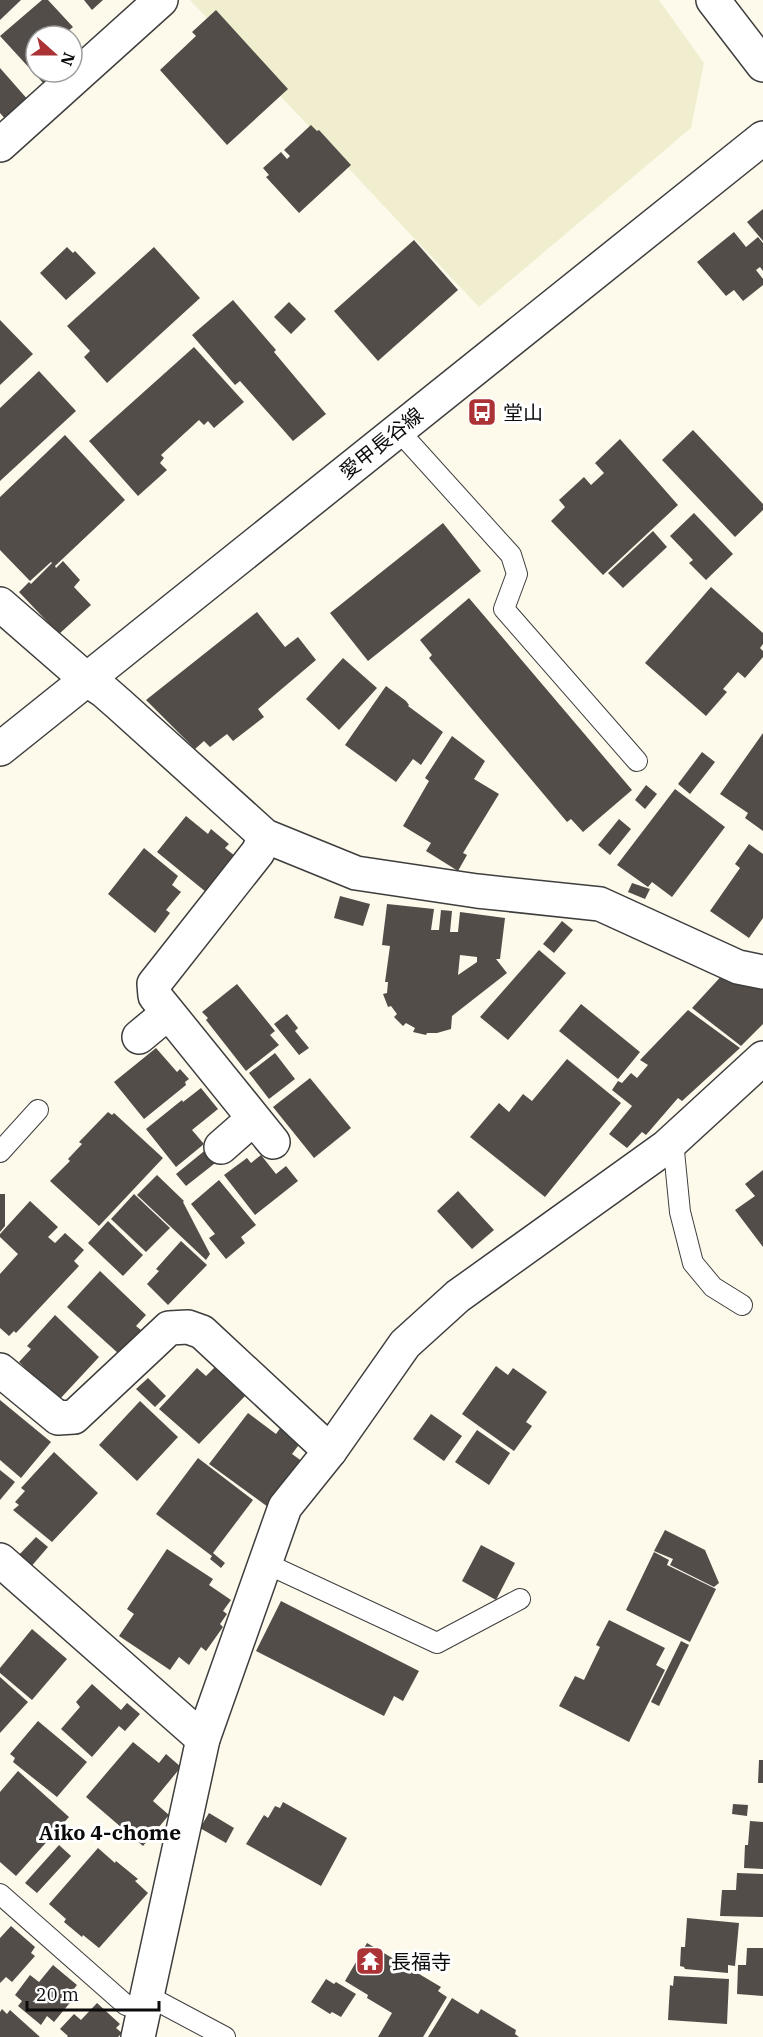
<svg xmlns="http://www.w3.org/2000/svg" width="763" height="2037" font-family="'IBM Plex Serif','Noto Sans JP',serif">
<style>
.farmland{fill:#f0eece}
.building{fill:#524d49;fill-rule:evenodd}
.lines{fill:none;stroke-linecap:round;stroke-linejoin:round}
.service-casing{stroke:#3e3e3e;stroke-width:22}
.minor-casing{stroke:#3e3e3e;stroke-width:36}
.tertiary-casing{stroke:#3e3e3e;stroke-width:36}
.service{stroke:#fff;stroke-width:20}
.minor{stroke:#fff;stroke-width:33}
.tertiary{stroke:#fff;stroke-width:33}
.labels{text-anchor:middle;dominant-baseline:central;stroke-width:6;stroke-linejoin:round;paint-order:stroke}
.poi-label{font-size:20px;fill:#0b0b0b;stroke:#fff;text-anchor:start}
.street-label{font-size:20px;fill:#0b0b0b;stroke:#fff}
.neighbourhood-label{font-size:21px;font-weight:bold;fill:#0b0b0b;stroke:#fff}
</style>
<rect width="100%" height="100%" fill="#fdfaeb"/>
<polygon class="farmland" points="190,0 659,0 704,63 691,128 479,307"/>
<g class="building">
<polygon points="0,0 21,0 0,20"/>
<polygon points="42,0 48,0 73,27 62,36 36,36 36,72 57,72 44,84 0,36"/>
<polygon points="84,0 103,0 92,10"/>
<polygon points="216,10 288,89 227,145 160,70 196,36 192,32"/>
<polygon points="0,68 29,101 7,121 0,113"/>
<polygon points="311,125 317,131 319,130 351,165 299,213 266,177 269,175 263,168 281,152 287,159 290,156 284,150"/>
<polygon points="763,209 763,241 747,222"/>
<polygon points="734,232 746,247 758,237 763,243 763,271 760,267 756,270 763,279 763,285 743,301 734,290 726,296 697,262"/>
<polygon points="414,240 458,290 378,361 334,311"/>
<polygon points="67,247 73,253 75,251 96,273 66,300 40,273"/>
<polygon points="154,247 200,298 107,383 84,357 90,351 67,326"/>
<polygon points="233,300 276,350 274,352 326,414 293,441 240,381 235,385 192,335"/>
<polygon points="289,302 306,319 291,334 274,317"/>
<polygon points="0,320 33,354 0,385"/>
<polygon points="194,347 244,402 214,428 208,421 204,425 199,420 161,455 164,458 160,463 167,470 138,496 89,441"/>
<polygon points="39,371 76,411 0,481 0,408"/>
<polygon points="693,430 763,504 763,510 735,537 662,460"/>
<polygon points="65,435 125,500 55,566 56,568 63,561 80,580 74,587 91,605 59,634 19,592 29,582 31,584 52,563 51,562 30,581 0,550 0,497"/>
<polygon points="620,439 678,505 603,575 551,521 565,507 559,500 584,477 591,485 604,473 595,463"/>
<polygon points="694,513 733,554 706,580 689,563 693,560 670,536"/>
<polygon points="443,523 481,571 368,661 330,613"/>
<polygon points="653,531 667,547 623,588 608,573"/>
<polygon points="711,587 763,633 763,644 760,648 763,651 763,657 745,678 738,672 723,689 727,692 706,716 645,663"/>
<polygon points="469,598 632,790 583,832 571,819 567,822 429,658 432,655 420,640"/>
<polygon points="257,612 285,647 298,637 316,660 258,709 264,717 233,741 227,734 210,747 204,741 195,749 146,700"/>
<polygon points="343,658 377,688 339,730 306,699"/>
<polygon points="386,686 406,701 409,705 408,706 443,732 421,765 413,759 396,782 345,745"/>
<polygon points="763,733 763,831 745,818 748,813 720,794"/>
<polygon points="452,736 485,761 474,779 499,794 463,853 467,855 458,871 426,851 431,843 403,826 429,781 425,778"/>
<polygon points="702,752 715,762 690,794 678,784"/>
<polygon points="646,785 657,794 645,809 635,800"/>
<polygon points="675,789 725,827 672,897 652,882 648,887 617,865"/>
<polygon points="186,816 208,834 211,829 229,844 225,848 235,856 206,892 157,852"/>
<polygon points="619,819 631,829 610,855 598,845"/>
<polygon points="749,844 763,854 763,918 749,938 710,911 740,868 735,864"/>
<polygon points="144,848 178,876 172,885 181,892 166,910 170,913 155,933 108,894"/>
<polygon points="632,883 650,889 645,899 628,892"/>
<polygon points="340,896 370,904 363,926 334,918"/>
<path d="M387 904 434 909 431 930H439L441 910 452 911 450 932H458L460 912 505 918 500 959H496L507 973 452 1016 451 1029 437 1033H427L426 1035 413 1032 415 1028 406 1023 403 1026 394 1017 397 1014 391 1006 388 1007 383 994 387 993 388 982H385L390 946 382 945ZM460 955 477 957V962L458 975Z"/>
<polygon points="562,921 573,930 554,953 543,944"/>
<polygon points="539,950 566,973 508,1040 480,1017"/>
<polygon points="726,971 763,982 763,1024 741,1046 692,1008"/>
<polygon points="237,984 275,1031 270,1035 279,1045 246,1071 206,1020 208,1018 202,1012"/>
<polygon points="581,1004 640,1052 618,1079 559,1031"/>
<polygon points="688,1010 740,1048 682,1101 678,1098 646,1135 642,1132 627,1148 609,1134 632,1106 612,1090 618,1081 622,1083 631,1073 637,1078 648,1065 640,1060"/>
<polygon points="287,1014 298,1028 295,1031 309,1048 299,1055 274,1024"/>
<polygon points="156,1048 177,1072 180,1069 189,1079 185,1082 186,1085 144,1119 114,1082"/>
<polygon points="275,1053 295,1079 269,1099 249,1073"/>
<polygon points="567,1059 621,1103 545,1197 470,1137 499,1103 509,1112 523,1094 532,1101"/>
<polygon points="310,1078 351,1128 314,1158 273,1107"/>
<polygon points="201,1088 218,1109 192,1130 204,1144 176,1167 146,1129 182,1100 183,1102"/>
<polygon points="108,1112 112,1115 114,1113 163,1158 99,1226 50,1181 70,1161 68,1159 82,1144 79,1142"/>
<polygon points="208,1148 219,1160 186,1186 176,1174"/>
<polygon points="261,1155 276,1174 286,1166 298,1181 255,1215 224,1175 247,1158 251,1163"/>
<polygon points="763,1170 763,1247 735,1210 755,1196 745,1184"/>
<polygon points="157,1175 184,1201 183,1202 210,1254 206,1260 137,1195"/>
<polygon points="219,1180 256,1225 241,1237 245,1243 226,1259 209,1238 215,1234 191,1204"/>
<polygon points="458,1191 494,1230 472,1249 437,1211"/>
<polygon points="0,1194 5,1194 5,1226 0,1232"/>
<polygon points="134,1194 170,1228 146,1252 111,1219"/>
<polygon points="30,1201 58,1227 48,1237 55,1243 65,1233 84,1250 74,1261 79,1266 16,1333 14,1331 9,1336 0,1328 0,1274 18,1254 0,1237 0,1234"/>
<polygon points="108,1221 143,1255 123,1276 88,1243"/>
<polygon points="181,1241 207,1265 168,1305 147,1284 159,1271 156,1269"/>
<polygon points="100,1271 146,1315 136,1326 141,1330 119,1354 67,1307"/>
<polygon points="55,1315 99,1357 59,1400 19,1362 31,1349 27,1346"/>
<polygon points="496,1366 508,1375 513,1368 547,1392 526,1422 532,1426 514,1451 462,1414"/>
<polygon points="215,1367 246,1395 199,1444 159,1409 197,1368 206,1376"/>
<polygon points="148,1378 166,1396 155,1407 136,1389"/>
<polygon points="0,1400 51,1442 21,1478 0,1460"/>
<polygon points="140,1401 178,1437 137,1481 99,1445"/>
<polygon points="248,1413 276,1434 281,1427 301,1442 292,1454 303,1462 268,1507 209,1464"/>
<polygon points="431,1414 462,1436 444,1461 413,1439"/>
<polygon points="477,1430 510,1453 489,1485 455,1462"/>
<polygon points="54,1452 98,1493 52,1542 13,1510 19,1505 15,1502 25,1491 21,1488"/>
<polygon points="198,1458 253,1500 213,1553 225,1563 221,1568 210,1559 212,1556 156,1514"/>
<polygon points="0,1470 15,1482 0,1500"/>
<polygon points="665,1530 705,1550 719,1583 714,1587 670,1565 673,1559 654,1551"/>
<polygon points="36,1537 48,1547 29,1569 16,1558"/>
<polygon points="481,1545 515,1563 496,1600 462,1581"/>
<polygon points="167,1549 213,1579 209,1585 231,1600 223,1611 227,1614 220,1624 223,1627 206,1651 201,1647 189,1665 179,1657 170,1670 119,1636 134,1614 127,1609"/>
<polygon points="654,1552 669,1560 667,1565 716,1589 690,1642 626,1610"/>
<polygon points="281,1601 419,1671 403,1701 394,1696 384,1716 256,1651"/>
<polygon points="609,1620 665,1648 656,1665 665,1670 629,1742 559,1706 575,1676 584,1680 600,1647 596,1645"/>
<polygon points="32,1629 67,1659 32,1700 0,1673 0,1668"/>
<polygon points="681,1641 689,1645 659,1706 651,1702"/>
<polygon points="0,1677 28,1702 0,1733"/>
<polygon points="92,1684 121,1710 127,1703 140,1714 125,1731 119,1726 92,1757 61,1729 80,1707 76,1702"/>
<polygon points="38,1721 87,1762 57,1797 13,1762 15,1758 10,1754"/>
<polygon points="133,1742 159,1763 166,1754 181,1767 153,1801 169,1815 143,1846 86,1797"/>
<polygon points="759,1760 763,1760 763,1783 758,1783"/>
<polygon points="18,1771 69,1817 16,1876 0,1862 0,1792"/>
<polygon points="283,1802 347,1838 321,1886 246,1844 264,1815 268,1818 275,1806 280,1808"/>
<polygon points="733,1804 748,1805 747,1816 732,1814"/>
<polygon points="209,1813 234,1828 226,1843 200,1828"/>
<polygon points="750,1821 763,1822 763,1869 744,1868 745,1845 748,1845"/>
<polygon points="59,1845 71,1856 37,1893 25,1883"/>
<polygon points="98,1848 115,1863 116,1861 138,1879 135,1881 148,1893 99,1948 83,1935 82,1937 64,1922 66,1919 49,1904"/>
<polygon points="737,1873 763,1874 763,1917 720,1916 722,1890 736,1890"/>
<polygon points="687,1918 739,1923 735,1966 728,1965 728,1973 685,1969 684,1967 680,1966 681,1947 685,1947"/>
<polygon points="11,1926 35,1947 31,1953 35,1956 12,1982 6,1977 0,1983 0,1938"/>
<polygon points="367,1943 441,1987 438,1991 447,1997 423,2037 378,2037 392,2013 367,1998 368,1995 345,1981"/>
<polygon points="747,1948 763,1948 763,1996 737,1994 738,1965 746,1965"/>
<polygon points="53,1965 77,1985 73,1990 78,1993 54,2022 47,2016 41,2025 18,2006 22,2001 15,1995 30,1975 39,1982"/>
<polygon points="674,1976 729,1979 727,2024 668,2020 670,1985 673,1986"/>
<polygon points="326,1979 334,1984 336,1982 356,1994 341,2017 332,2012 330,2014 311,2002"/>
<polygon points="452,1998 478,2014 481,2009 516,2030 515,2034 519,2037 428,2037"/>
<polygon points="97,2003 120,2024 116,2028 122,2033 118,2037 67,2037 68,2036 60,2029 74,2014 81,2020"/>
<polygon points="2,2009 7,2014 10,2010 40,2037 0,2037 0,2012"/>
</g>
<g class="lines">
<g class="service-casing">
<g id="service">
<polyline points="398,430 511,555 517,574 504,609 637,761"/>
<polyline points="673,1141 680,1212 693,1263 713,1287 742,1305"/>
<polyline points="0,1152 38,1110"/>
<polyline points="265,1563 437,1643 520,1599"/>
<polyline points="0,1894 126,2005 145,2011"/>
<polyline points="148,1996 225,2037"/>
</g>
</g>
<g class="minor-casing">
<g id="minor">
<polyline points="0,145 161,0"/>
<polyline points="0,604 86,679 104,691 120,705 265,836 356,873 477,891 600,904 738,967 763,972"/>
<polyline points="265,836 258,852 154,984 155,996 273,1142"/>
<polyline points="139,1037 168,1013"/>
<polyline points="221,1147 253,1119"/>
<polyline points="0,1370 58,1418 74,1417 169,1328 188,1327 202,1332 330,1451"/>
<polyline points="0,1560 203,1739"/>
<polyline points="138,2037 203,1739 285,1507 330,1451 405,1344 458,1296 666,1147 763,1058"/>
</g>
</g>
<g class="tertiary-casing">
<g id="tertiary">
<polyline points="713,0 763,65"/>
<polyline points="0,749 763,138"/>
</g>
</g>
<use href="#service" class="service"/>
<use href="#minor" class="minor"/>
<use href="#tertiary" class="tertiary"/>
</g>
<defs>
<g id="bus-square" transform="scale(1.5)"><rect x="-9" y="-9" width="18" height="18" rx="4" fill="#ab3336" stroke="#fff"/><path d="M-5-6H5V4H4V6H2V4H-2V6H-4V4H-5ZM-3.5-4V0h7V-4ZM-3.5 1.2v1.5H-2V1.2ZM2 1.2v1.5H3.5V1.2Z" fill="#fff"/></g>
<g id="temple-square" transform="scale(1.5)"><rect x="-9" y="-9" width="18" height="18" rx="4" fill="#ab3336" stroke="#fff"/><path d="M0-6L5-2H3V0L6.5 2.5H4V6H1.5V3h-3V6H-4V2.5H-6.5L-3 0V-2H-5Z" fill="#fff"/></g>
</defs>
<g fill-rule="evenodd">
<use href="#bus-square" x="482" y="412"/>
<use href="#temple-square" x="370" y="1961"/>
</g>
<g class="labels">
<g class="poi-label">
<text x="503" y="412">堂山</text>
<text x="391" y="1961">長福寺</text>
</g>
<g class="street-label">
<text transform="translate(381 443) rotate(-39)">愛甲長谷線</text>
</g>
<g class="neighbourhood-label">
<text x="110" y="1832">Aiko 4-chome</text>
</g>
</g>
<g transform="translate(54 54) rotate(111)"><circle r="28" fill="#ffffff" stroke="#9d9d9d" stroke-width="1.5"/>
<path d="M0-4.5L10 22L0 15L-10 22Z" fill="#ab3336"/>
<text y="-9" font-size="16" font-weight="bold" text-anchor="middle" fill="#0b0b0b">N</text>
</g>
<path d="M27 2001v9h132v-9" fill="none" stroke="#0b0b0b" stroke-width="3"/>
<text x="36" y="2001" font-size="18" fill="#0b0b0b" stroke="#ffffff" stroke-width="4.5" paint-order="stroke">20 m</text>
</svg>
